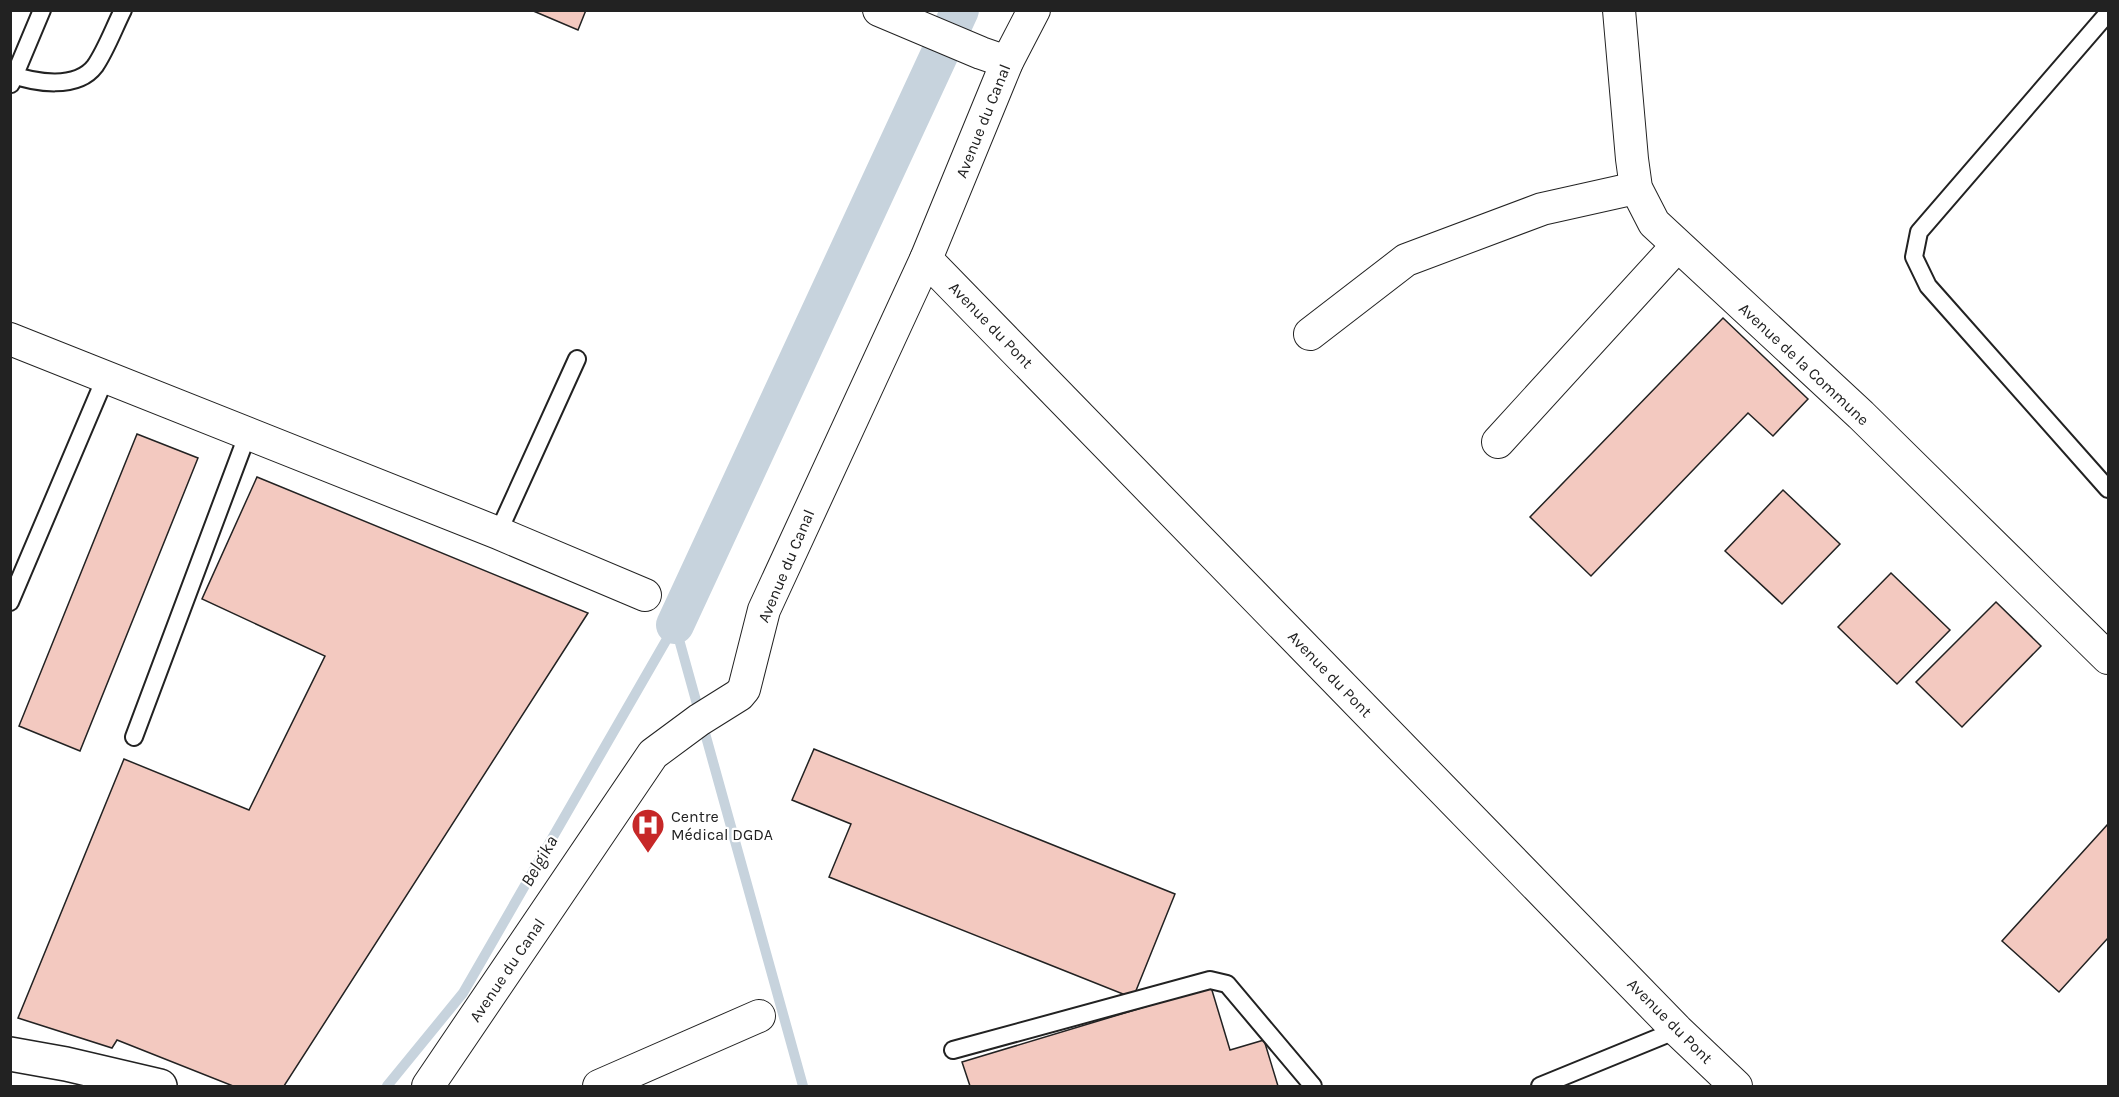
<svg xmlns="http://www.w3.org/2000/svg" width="2119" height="1097" font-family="Karla,sans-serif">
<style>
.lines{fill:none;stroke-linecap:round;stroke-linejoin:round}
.stream{stroke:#c7d3dd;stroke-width:10}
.canal{stroke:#c7d3dd;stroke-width:38}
.building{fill:#f3c9c0;stroke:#222;stroke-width:1.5}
.lane-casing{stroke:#222;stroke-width:20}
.street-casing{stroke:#222;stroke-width:34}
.secondary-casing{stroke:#222;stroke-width:36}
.lane{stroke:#fff;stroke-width:16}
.street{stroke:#fff;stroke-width:32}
.secondary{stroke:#fff;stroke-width:33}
.labels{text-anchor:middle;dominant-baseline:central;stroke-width:4.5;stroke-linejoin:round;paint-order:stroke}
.street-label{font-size:16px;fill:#222;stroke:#fff}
.poi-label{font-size:16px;fill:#222;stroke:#fff;text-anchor:start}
.water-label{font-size:18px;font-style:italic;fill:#222;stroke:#fff}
</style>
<rect width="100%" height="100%" fill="#fff"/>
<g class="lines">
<g class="stream">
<polyline points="675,625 803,1086"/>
<polyline points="387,1086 463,993 675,625"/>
</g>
<polyline class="canal" points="675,625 960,10"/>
</g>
<g class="building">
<polygon points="531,10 586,10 578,30"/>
<polygon points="1723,318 1808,399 1773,436 1748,413 1591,576 1530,517"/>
<polygon points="137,434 198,458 80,751 19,726"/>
<polygon points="257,477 588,613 284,1086 233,1086 117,1040 112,1048 18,1018 124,759 249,810 325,656 202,599"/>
<polygon points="1783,490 1840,544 1782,604 1725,551"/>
<polygon points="1891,573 1950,630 1897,684 1838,627"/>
<polygon points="1996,602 2041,646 1962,727 1916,682"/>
<polygon points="814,749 1175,894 1133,998 829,877 851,824 792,800"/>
<polygon points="2108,824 2108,938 2059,992 2002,941"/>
<polygon points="1211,987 1230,1050 1264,1040 1278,1086 970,1086 962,1062"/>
</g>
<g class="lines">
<g class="lane-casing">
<g id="lane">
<polyline points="2108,13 1919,232 1914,257 1928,286 2108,489"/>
<path d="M10 74C35 83 77 90 95 66 106 50 114 28 123 10"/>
<polyline points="11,84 42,10"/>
<polyline points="498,533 577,359"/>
<polyline points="10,602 106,376"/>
<polyline points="134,737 248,433"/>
<polyline points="953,1050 1210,980 1227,984 1313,1086"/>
<polyline points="1540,1086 1677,1030"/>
</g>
</g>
<g class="street-casing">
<g id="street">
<polyline points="879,10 981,53 1007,62"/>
<polyline points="1619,10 1632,159 1636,188 1654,223 1861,415 2108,658"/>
<polyline points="926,259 1677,1030 1736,1086"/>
<polyline points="1310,334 1406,260 1542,209 1636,188"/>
<polyline points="10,339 498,533 645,595"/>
<polyline points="1498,442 1677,246"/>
<polyline points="428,1086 653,754 699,720 739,695 744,689 764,610 926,259 1007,62 1034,10"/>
<polyline points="599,1086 759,1016"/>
</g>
</g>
<g class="secondary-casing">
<polyline id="secondary" points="10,1054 66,1064 160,1086"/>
</g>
<use href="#lane" class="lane"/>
<use href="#street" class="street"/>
<use href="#secondary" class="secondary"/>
</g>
<defs>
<g id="hospital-pin" transform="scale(1.725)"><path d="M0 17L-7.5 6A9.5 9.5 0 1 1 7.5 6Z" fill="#c62828" stroke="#fff"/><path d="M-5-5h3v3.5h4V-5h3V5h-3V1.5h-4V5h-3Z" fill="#fff"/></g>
</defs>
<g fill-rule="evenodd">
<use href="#hospital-pin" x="648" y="825"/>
</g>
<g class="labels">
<g class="street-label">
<text transform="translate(983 121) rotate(-68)">Avenue du Canal</text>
<text transform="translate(991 325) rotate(46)">Avenue du Pont</text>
<text transform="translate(1804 364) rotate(43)">Avenue de la Commune</text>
<text transform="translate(786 566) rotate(-67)">Avenue du Canal</text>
<text transform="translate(1330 674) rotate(46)">Avenue du Pont</text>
<text transform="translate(507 970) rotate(-56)">Avenue du Canal</text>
<text transform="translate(1670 1021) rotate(45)">Avenue du Pont</text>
</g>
<g class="poi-label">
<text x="671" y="816">Centre<tspan x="671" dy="18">Médical DGDA</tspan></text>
</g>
<g class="water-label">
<text transform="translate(539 861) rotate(-60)">Belgika</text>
</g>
</g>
<rect width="2119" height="1097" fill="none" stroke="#222222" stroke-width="24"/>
</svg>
